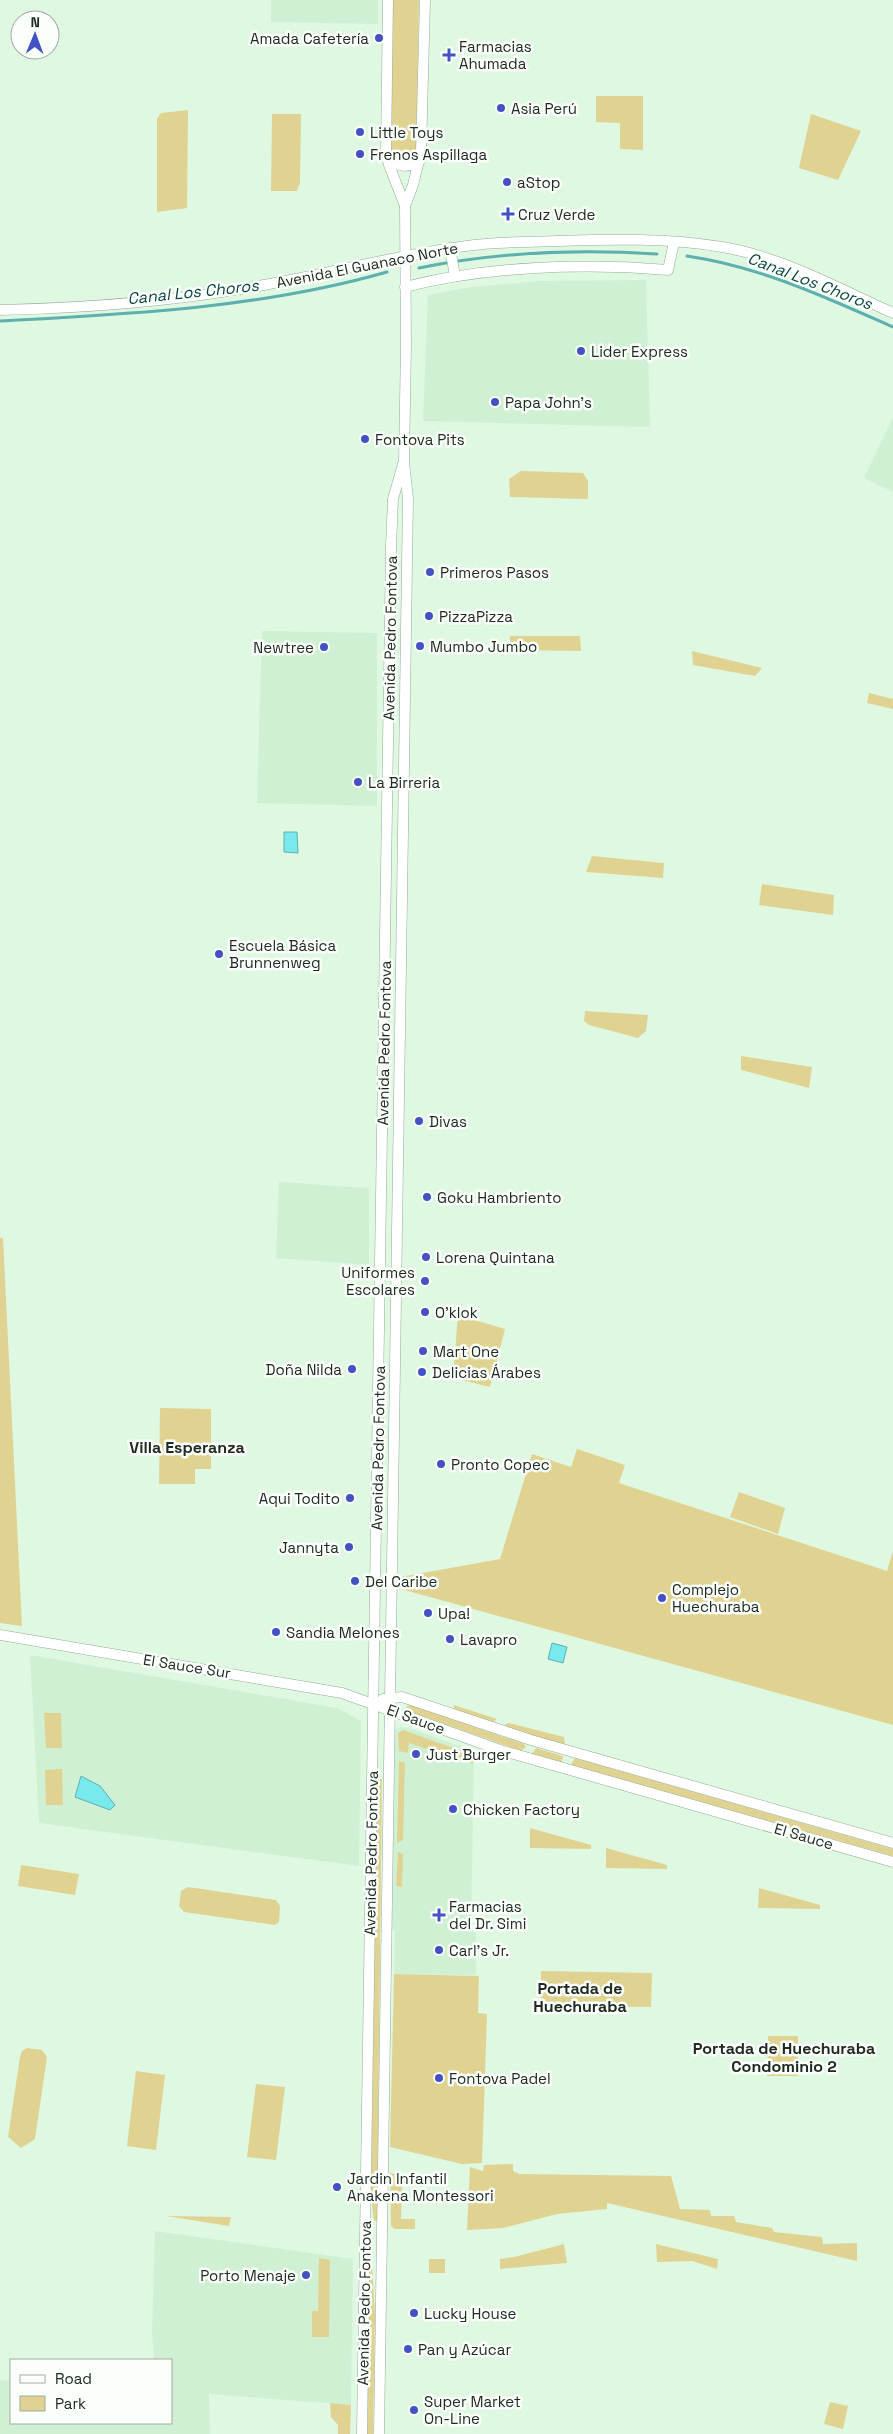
<svg xmlns="http://www.w3.org/2000/svg" width="893" height="2434" font-family="'Space Grotesk',sans-serif">
<style>
.built{fill:#d0f0d4}
.green{fill:#e0d392}
.water{fill:#78e9ec;stroke:#5eb0af}
.lines{fill:none;stroke-linecap:round;stroke-linejoin:round}
.stream{stroke:#5eb0af;stroke-width:3}
.tertiary-casing{stroke:#94ac96;stroke-width:11}
.tertiary{stroke:#fff;stroke-width:10}
.poi-dot{fill:#4451c5;stroke:#fafffa;stroke-width:2}
.labels{text-anchor:middle;dominant-baseline:central;stroke-width:5;stroke-linejoin:round;paint-order:stroke}
.poi-label{font-size:15px;fill:#212a22;stroke:#fafffa;text-anchor:start}
.street-label{font-size:15px;fill:#212a22;stroke:#fafffa}
.water-label{font-size:16px;font-style:italic;fill:#0d4344;stroke:#fafffa}
.neighbourhood-label{font-size:16px;font-weight:bold;fill:#212a22;stroke:#fafffa}
</style>
<rect width="100%" height="100%" fill="#dff8e1"/>
<g class="built">
<polygon points="271,0 378,0 378,24 271,22"/>
<polygon points="646,280 650,427 423,421 428,295 471,287 539,281"/>
<polygon points="893,417 893,492 864,478"/>
<polygon points="262,631 377,633 377,806 257,803"/>
<polygon points="279,1182 369,1188 369,1265 276,1258"/>
<polygon points="30,1655 337,1708 361,1721 359,1866 39,1823"/>
<polygon points="400,1727 412,1729 474,1751 471,1931 476,1932 476,1975 394,1974 395,1930 391,1930 395,1730"/>
<polygon points="155,2231 353,2259 351,2405 209,2394 210,2434 0,2434 0,2380 11,2381 11,2423 171,2423 171,2360 154,2360 152,2331"/>
</g>
<g class="green">
<polygon points="392,0 419,0 416,154 390,157"/>
<polygon points="596,96 643,96 643,150 620,149 620,123 596,122"/>
<polygon points="188,110 187,208 157,212 157,119 161,113"/>
<polygon points="272,114 301,114 300,183 297,191 271,191"/>
<polygon points="811,114 861,131 838,180 799,168"/>
<polygon points="521,471 583,473 588,481 588,499 510,497 509,479"/>
<polygon points="510,636 580,636 581,651 519,650 510,644"/>
<polygon points="692,651 762,668 755,676 693,665"/>
<polygon points="869,693 893,699 893,709 867,703"/>
<polygon points="592,856 664,863 663,878 586,872"/>
<polygon points="762,884 834,895 833,915 759,905"/>
<polygon points="585,1011 648,1015 646,1031 638,1038 589,1025 584,1021"/>
<polygon points="741,1056 812,1067 809,1088 741,1070"/>
<polygon points="0,1238 3,1238 22,1626 0,1623"/>
<polygon points="458,1315 505,1329 490,1387 453,1378"/>
<polygon points="160,1408 211,1409 211,1469 195,1469 195,1484 159,1484"/>
<polygon points="577,1449 625,1465 619,1483 887,1571 893,1551 893,1725 401,1589 401,1577 500,1559 532,1454 571,1467"/>
<polygon points="739,1492 785,1508 778,1534 730,1517"/>
<polygon points="411,1705 524,1744 526,1747 521,1751 405,1710 407,1706"/>
<polygon points="454,1705 497,1719 492,1723 454,1710"/>
<polygon points="44,1713 61,1713 62,1748 46,1748"/>
<polygon points="509,1723 564,1737 565,1745 504,1727 506,1724"/>
<polygon points="403,1730 473,1755 473,1764 409,1743 408,1753 399,1751 398,1733"/>
<polygon points="536,1748 563,1756 562,1762 532,1754"/>
<polygon points="575,1758 893,1849 893,1856 571,1765"/>
<polygon points="399,1761 405,1763 403,1840 397,1843"/>
<polygon points="62,1769 63,1805 46,1805 45,1770"/>
<polygon points="377,1779 382,1779 377,2221 374,2221 371,2197"/>
<polygon points="530,1828 591,1845 591,1849 530,1848"/>
<polygon points="606,1848 667,1865 667,1869 606,1868"/>
<polygon points="398,1852 403,1854 402,1887 396,1886"/>
<polygon points="21,1865 79,1874 75,1895 18,1886"/>
<polygon points="188,1887 276,1900 280,1906 279,1922 275,1925 184,1912 179,1906 181,1891"/>
<polygon points="759,1888 820,1905 820,1909 758,1908"/>
<polygon points="541,1971 652,1973 651,2007 541,2006"/>
<polygon points="394,1974 479,1976 478,2013 487,2014 482,2163 462,2164 390,2147"/>
<polygon points="768,2036 798,2036 798,2076 767,2076"/>
<polygon points="27,2048 42,2050 47,2057 35,2139 21,2148 8,2137 20,2057 22,2051"/>
<polygon points="136,2071 165,2075 156,2150 127,2146"/>
<polygon points="256,2084 285,2087 276,2160 247,2157"/>
<polygon points="513,2164 513,2171 519,2174 671,2176 680,2209 710,2210 711,2216 734,2216 736,2222 772,2228 774,2232 822,2237 823,2244 857,2243 857,2261 607,2203 607,2209 557,2214 503,2228 467,2230 470,2167 483,2171 484,2165"/>
<polygon points="390,2173 417,2179 417,2185 402,2185 401,2219 415,2219 415,2229 395,2229 391,2226"/>
<polygon points="166,2216 231,2217 229,2226"/>
<polygon points="564,2244 567,2263 500,2269 500,2259 514,2257"/>
<polygon points="656,2244 718,2259 717,2269 692,2261 657,2262"/>
<polygon points="319,2258 330,2260 329,2337 312,2337 312,2311 318,2311"/>
<rect x="429" y="2259" width="16" height="14"/>
<polygon points="370,2264 372,2264 375,2315 373,2434 367,2434"/>
<polygon points="830,2402 848,2406 843,2429 824,2424"/>
<polygon points="330,2403 351,2405 350,2434 338,2434 338,2425 331,2417"/>
</g>
<g class="water">
<polygon points="284,832 297,832 298,853 284,852"/>
<polygon points="552,1643 567,1647 563,1663 548,1659"/>
<polygon points="81,1776 100,1786 115,1805 110,1810 75,1797"/>
</g>
<g class="lines">
<g class="stream">
<path d="M687 256C761 267 825 297 893 327"/>
<path d="M419 268C497 252 577 249 657 254"/>
<path d="M0 321C130 314 261 308 387 272"/>
</g>
<g class="tertiary-casing">
<g id="tertiary">
<path d="M387 159C399 167 407 168 419 162"/>
<polyline points="405,206 413,185 421,152 425,0"/>
<polyline points="450,248 455,276"/>
<path d="M405 287C486 266 585 263 668 270L674 242"/>
<path d="M0 310C88 308 178 301 264 285 327 274 390 257 453 248 488 242 523 242 558 241 612 239 669 238 722 247 782 257 838 288 893 313"/>
<polyline points="0,1635 342,1693 500,1750 893,1862"/>
<polyline points="383,1699 402,1697 531,1740 893,1843"/>
<polyline points="362,2434 391,547 393,499 403,464"/>
<polyline points="379,2434 408,498 404,463 406,344 405,206 389,165 386,152 388,0"/>
</g>
</g>
<use href="#tertiary" class="tertiary"/>
</g>
<g class="poi-dot">
<circle cx="379" cy="38" r="5"/>
<path d="M446.5 47.5h5v5h5v5h-5v5h-5v-5h-5v-5h5z"/>
<circle cx="501" cy="108" r="5"/>
<circle cx="360" cy="132" r="5"/>
<circle cx="360" cy="154" r="5"/>
<circle cx="507" cy="182" r="5"/>
<path d="M505.5 206.5h5v5h5v5h-5v5h-5v-5h-5v-5h5z"/>
<circle cx="581" cy="351" r="5"/>
<circle cx="495" cy="402" r="5"/>
<circle cx="365" cy="439" r="5"/>
<circle cx="430" cy="572" r="5"/>
<circle cx="429" cy="616" r="5"/>
<circle cx="420" cy="646" r="5"/>
<circle cx="324" cy="647" r="5"/>
<circle cx="358" cy="782" r="5"/>
<circle cx="219" cy="954" r="5"/>
<circle cx="419" cy="1121" r="5"/>
<circle cx="427" cy="1197" r="5"/>
<circle cx="426" cy="1257" r="5"/>
<circle cx="425" cy="1281" r="5"/>
<circle cx="425" cy="1312" r="5"/>
<circle cx="423" cy="1351" r="5"/>
<circle cx="352" cy="1369" r="5"/>
<circle cx="422" cy="1372" r="5"/>
<circle cx="441" cy="1464" r="5"/>
<circle cx="350" cy="1498" r="5"/>
<circle cx="349" cy="1547" r="5"/>
<circle cx="355" cy="1581" r="5"/>
<circle cx="662" cy="1598" r="5"/>
<circle cx="428" cy="1613" r="5"/>
<circle cx="276" cy="1632" r="5"/>
<circle cx="450" cy="1639" r="5"/>
<circle cx="416" cy="1754" r="5"/>
<circle cx="453" cy="1809" r="5"/>
<path d="M436.5 1907.5h5v5h5v5h-5v5h-5v-5h-5v-5h5z"/>
<circle cx="439" cy="1950" r="5"/>
<circle cx="439" cy="2078" r="5"/>
<circle cx="337" cy="2187" r="5"/>
<circle cx="306" cy="2275" r="5"/>
<circle cx="414" cy="2313" r="5"/>
<circle cx="408" cy="2349" r="5"/>
<circle cx="414" cy="2410" r="5"/>
</g>
<g class="labels">
<g class="poi-label">
<text x="369" y="38" text-anchor="end">Amada Cafetería</text>
<text x="459" y="46">Farmacias<tspan x="459" dy="17">Ahumada</tspan></text>
<text x="511" y="108">Asia Perú</text>
<text x="370" y="132">Little Toys</text>
<text x="370" y="154">Frenos Aspillaga</text>
<text x="517" y="182">aStop</text>
<text x="518" y="214">Cruz Verde</text>
<text x="591" y="351">Lider Express</text>
<text x="505" y="402">Papa John's</text>
<text x="375" y="439">Fontova Pits</text>
<text x="440" y="572">Primeros Pasos</text>
<text x="439" y="616">PizzaPizza</text>
<text x="430" y="646">Mumbo Jumbo</text>
<text x="314" y="647" text-anchor="end">Newtree</text>
<text x="368" y="782">La Birreria</text>
<text x="229" y="945">Escuela Básica<tspan x="229" dy="17">Brunnenweg</tspan></text>
<text x="429" y="1121">Divas</text>
<text x="437" y="1197">Goku Hambriento</text>
<text x="436" y="1257">Lorena Quintana</text>
<text x="415" y="1272" text-anchor="end">Uniformes<tspan x="415" dy="17">Escolares</tspan></text>
<text x="435" y="1312">O'klok</text>
<text x="433" y="1351">Mart One</text>
<text x="342" y="1369" text-anchor="end">Doña Nilda</text>
<text x="432" y="1372">Delicias Árabes</text>
<text x="451" y="1464">Pronto Copec</text>
<text x="340" y="1498" text-anchor="end">Aqui Todito</text>
<text x="339" y="1547" text-anchor="end">Jannyta</text>
<text x="365" y="1581">Del Caribe</text>
<text x="672" y="1589">Complejo<tspan x="672" dy="17">Huechuraba</tspan></text>
<text x="438" y="1613">Upa!</text>
<text x="286" y="1632">Sandia Melones</text>
<text x="460" y="1639">Lavapro</text>
<text x="426" y="1754">Just Burger</text>
<text x="463" y="1809">Chicken Factory</text>
<text x="449" y="1906">Farmacias<tspan x="449" dy="17">del Dr. Simi</tspan></text>
<text x="449" y="1950">Carl's Jr.</text>
<text x="449" y="2078">Fontova Padel</text>
<text x="347" y="2178">Jardin Infantil<tspan x="347" dy="17">Anakena Montessori</tspan></text>
<text x="296" y="2275" text-anchor="end">Porto Menaje</text>
<text x="424" y="2313">Lucky House</text>
<text x="418" y="2349">Pan y Azúcar</text>
<text x="424" y="2401">Super Market<tspan x="424" dy="17">On-Line</tspan></text>
</g>
<g class="street-label">
<text transform="translate(367 265) rotate(-11)">Avenida El Guanaco Norte</text>
<text transform="translate(390 638) rotate(-89)">Avenida Pedro Fontova</text>
<text transform="translate(384 1043) rotate(-89)">Avenida Pedro Fontova</text>
<text transform="translate(378 1448) rotate(-89)">Avenida Pedro Fontova</text>
<text transform="translate(187 1666) rotate(9)">El Sauce Sur</text>
<text transform="translate(416 1719) rotate(20)">El Sauce</text>
<text transform="translate(804 1836) rotate(16)">El Sauce</text>
<text transform="translate(371 1853) rotate(-89)">Avenida Pedro Fontova</text>
<text transform="translate(364 2303) rotate(-89)">Avenida Pedro Fontova</text>
</g>
<g class="water-label">
<text transform="translate(810 281) rotate(21)">Canal Los Choros</text>
<text transform="translate(193 292) rotate(-6)">Canal Los Choros</text>
</g>
<g class="neighbourhood-label">
<text x="187" y="1447">Villa Esperanza</text>
<text x="580" y="1988">Portada de<tspan x="580" dy="18">Huechuraba</tspan></text>
<text x="784" y="2048">Portada de Huechuraba<tspan x="784" dy="18">Condominio 2</tspan></text>
</g>
</g>
<rect x="10" y="2359" width="162" height="65" fill="#fafffa" stroke="#a3aaa4"/>
<rect x="20" y="2375" width="25" height="8" fill="#ffffff" stroke="#a3aaa4"/>
<text x="55" y="2384" font-size="15" fill="#212a22">Road</text>
<rect x="20" y="2396" width="25" height="15" fill="#e0d392" stroke="#a3aaa4"/>
<text x="55" y="2409" font-size="15" fill="#212a22">Park</text>
<g transform="translate(35 35) rotate(1)"><circle r="24" fill="#fafffa" stroke="#a3aaa4"/>
<path d="M0-4L9 19L0 12L-9 19Z" fill="#4451c5"/>
<text y="-8" font-size="14" font-weight="bold" text-anchor="middle" fill="#212a22">N</text>
</g>
</svg>
